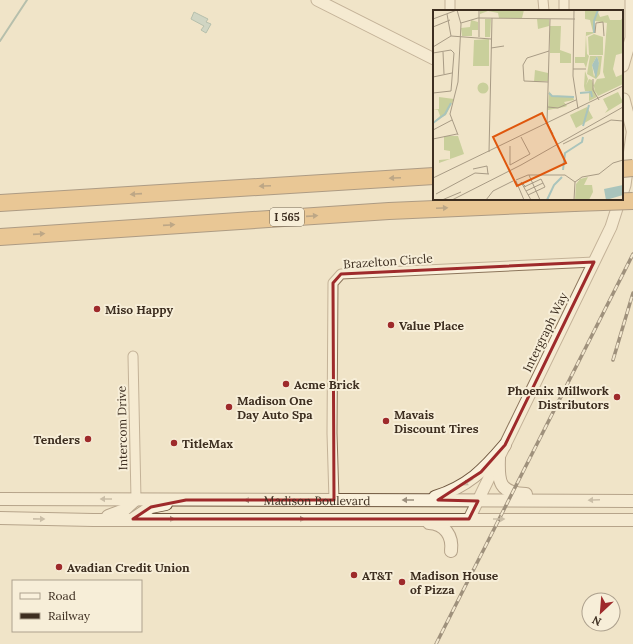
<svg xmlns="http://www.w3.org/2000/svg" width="633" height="644" font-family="Lora,serif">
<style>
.water{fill:#a9c4bc;stroke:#6f938a}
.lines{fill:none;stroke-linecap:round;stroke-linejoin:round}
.stream{stroke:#6f938a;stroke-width:2}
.minor-casing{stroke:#8d765c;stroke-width:11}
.tertiary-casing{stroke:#8d765c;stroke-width:13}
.secondary-casing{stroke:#6f573f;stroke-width:14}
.motorway-casing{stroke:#5b4430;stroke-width:18}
.minor{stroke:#faf1dc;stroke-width:9}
.tertiary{stroke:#faf1dc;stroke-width:11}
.secondary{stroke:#faf1dc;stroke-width:12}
.motorway{stroke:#e0a458;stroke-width:16}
.rail-casing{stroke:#3d2e20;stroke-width:3.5}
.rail{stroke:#f7eed8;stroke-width:2;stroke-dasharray:6;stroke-linecap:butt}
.motorway-bridge-casing{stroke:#5b4430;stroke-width:18;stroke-linecap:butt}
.motorway-bridge{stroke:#e0a458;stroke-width:16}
.oneway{fill:#7e5d36}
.oneway2{fill:#9c907e}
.marked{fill:none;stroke:#9e2a2b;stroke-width:3;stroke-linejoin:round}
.poi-dot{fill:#9e2a2b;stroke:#f7eed8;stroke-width:1.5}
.labels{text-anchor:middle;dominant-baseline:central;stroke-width:4;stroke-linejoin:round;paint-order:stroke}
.shield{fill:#f7eed8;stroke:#756857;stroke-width:1}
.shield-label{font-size:11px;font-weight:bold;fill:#3d2e20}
.street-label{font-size:12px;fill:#3d2e20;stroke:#f7eed8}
.poi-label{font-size:12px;font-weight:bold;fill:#3d2e20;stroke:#f7eed8;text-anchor:start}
.inset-river{fill:none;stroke:#a9c4bc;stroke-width:2}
.inset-road{fill:none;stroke:#a89b85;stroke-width:1}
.view{fill:#df570d;fill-opacity:0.15;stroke:#df570d;stroke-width:2}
.inset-edge{fill:none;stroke:#3d2e20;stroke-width:2}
</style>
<rect width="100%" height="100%" fill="#f0e4c8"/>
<polygon class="water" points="194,12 208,19 206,22 211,24 206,33 201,30 204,26 191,19"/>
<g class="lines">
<polyline class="stream" points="0,41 27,0"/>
<g class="minor-casing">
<g id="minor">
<polyline points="450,0 450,11"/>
<polyline points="543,0 544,11"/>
<polyline points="564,0 564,11"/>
<polyline points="133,356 136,499"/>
<polyline points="334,500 332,433 333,283 341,274 594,262"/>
</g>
</g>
<g class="tertiary-casing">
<g id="tertiary">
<polyline points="317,0 434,59"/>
<polyline points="623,66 631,38 631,0"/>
<polyline points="624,99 632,130"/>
<polyline points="622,194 625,185 633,127"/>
<polyline points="469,519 611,227 620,199"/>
</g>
</g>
<g class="secondary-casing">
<g id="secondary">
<path d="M499 458C498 482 499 493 526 494"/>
<path d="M435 497C468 486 483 471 505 445"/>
<path id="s1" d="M0 499 633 501"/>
<polyline points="108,516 124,510 136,499"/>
<polyline points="0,518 93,520 633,520"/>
<polyline points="133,519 151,507 166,504"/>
<path d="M429 523C445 524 453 536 451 551"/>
</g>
</g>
<g class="motorway-casing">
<g id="motorway">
<polyline points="0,203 434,176"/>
<polyline points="0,237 389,211 574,203"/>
</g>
</g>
<use href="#minor" class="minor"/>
<use href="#tertiary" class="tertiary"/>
<use href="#secondary" class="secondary"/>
<use href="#motorway" class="motorway"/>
<g class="rail-casing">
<g id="rail">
<polyline points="613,360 633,293"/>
<polyline points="436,644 633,254"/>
</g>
</g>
<use href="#rail" class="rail"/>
<g class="motorway-bridge-casing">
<g id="motorway-bridge">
<polyline points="622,169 633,168"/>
<polyline points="574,203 633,201"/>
</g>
</g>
<use href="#motorway-bridge" class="motorway-bridge"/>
</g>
<defs><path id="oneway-solid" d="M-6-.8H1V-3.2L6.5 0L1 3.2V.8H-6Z"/></defs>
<g class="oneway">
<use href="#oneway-solid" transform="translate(395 178) rotate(177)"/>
<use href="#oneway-solid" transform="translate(265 186) rotate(177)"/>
<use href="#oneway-solid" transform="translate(136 194) rotate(176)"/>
<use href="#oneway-solid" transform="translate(442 208) rotate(-3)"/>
<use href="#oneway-solid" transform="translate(312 216) rotate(-4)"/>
<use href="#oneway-solid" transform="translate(169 225) rotate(-4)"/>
<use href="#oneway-solid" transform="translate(39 234) rotate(-4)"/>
</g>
<g class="oneway2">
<use href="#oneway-solid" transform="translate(468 482) rotate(147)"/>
<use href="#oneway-solid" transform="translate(106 499) rotate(-180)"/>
<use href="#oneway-solid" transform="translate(250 500) rotate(-180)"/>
<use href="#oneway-solid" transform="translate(408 500) rotate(-180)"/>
<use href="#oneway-solid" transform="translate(594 500) rotate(178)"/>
<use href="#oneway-solid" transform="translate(39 519) rotate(1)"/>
<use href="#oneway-solid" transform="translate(169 519)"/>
<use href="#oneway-solid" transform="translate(299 519)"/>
<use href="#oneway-solid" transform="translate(499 519)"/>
</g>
<path d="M0 0H633V644H0ZM594 262 505 445 481 472 438 500 478 501 469 519H133L151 507 186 500H334L333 283 341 274Z" fill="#f0e4c8" fill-opacity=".55" fill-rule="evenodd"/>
<path class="marked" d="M594 262 505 445 481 472 438 500 478 501 469 519H133L151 507 186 500H334L333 283 341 274Z"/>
<g class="poi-dot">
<circle cx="97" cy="309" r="4"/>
<circle cx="391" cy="325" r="4"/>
<circle cx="286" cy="384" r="4"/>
<circle cx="617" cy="397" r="4"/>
<circle cx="229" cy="407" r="4"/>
<circle cx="386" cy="421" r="4"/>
<circle cx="88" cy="439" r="4"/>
<circle cx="174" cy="443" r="4"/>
<circle cx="59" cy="567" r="4"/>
<circle cx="354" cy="575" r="4"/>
<circle cx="402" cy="582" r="4"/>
</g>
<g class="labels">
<rect class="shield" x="270" y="208" width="34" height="18" rx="3"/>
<g class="shield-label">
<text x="287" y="217">I 565</text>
</g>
<g class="street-label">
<text transform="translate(388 261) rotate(-4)">Brazelton Circle</text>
<text transform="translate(545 332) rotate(-64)">Intergraph Way</text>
<text transform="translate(122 428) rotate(-91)">Intercom Drive</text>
<text stroke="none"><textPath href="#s1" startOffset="317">Madison Boulevard</textPath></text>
</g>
<g class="poi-label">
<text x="105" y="309">Miso Happy</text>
<text x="399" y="325">Value Place</text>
<text x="294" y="384">Acme Brick</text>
<text x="609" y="390" text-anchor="end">Phoenix Millwork<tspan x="609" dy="14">Distributors</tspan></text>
<text x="237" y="400">Madison One<tspan x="237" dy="14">Day Auto Spa</tspan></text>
<text x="394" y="414">Mavais<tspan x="394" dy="14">Discount Tires</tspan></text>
<text x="80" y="439" text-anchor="end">Tenders</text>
<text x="182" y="443">TitleMax</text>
<text x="67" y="567">Avadian Credit Union</text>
<text x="362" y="575">AT&amp;T</text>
<text x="410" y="575">Madison House<tspan x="410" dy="14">of Pizza</tspan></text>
</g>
</g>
<g transform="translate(433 10)">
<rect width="190" height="190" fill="#f0e4c8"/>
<path d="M47 0H91L89 8H66L65 3 55 1 47 4ZM152 0H164L167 7 175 5 177 10H188L190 7V43L183 45 180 59 183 67 190 64V74L165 86 160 77 164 69 172 68 170 62 174 13 162 11 161 23 153 26 154 44 156 46 153 58 151 53H142V47H152L153 22H160L157 10 152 9ZM52 9H58L57 27H52ZM104 9H116V16L105 19ZM38 10 45 12V20H39V26H29L28 18 37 17ZM117 16H128L127 40 138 44V53H127V43H117ZM161 24 170 27V45H156L155 27ZM56 29V56H40L41 30ZM157 46H169L167 64 163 69 154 64ZM164 46 166 53 161 67 159 55ZM102 60 115 63V71L101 72ZM152 61 155 69 153 75 156 69 159 70 164 87 156 91V81H152L151 76ZM44.5 78a5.5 5.5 0 1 1 11 0a5.5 5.5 0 1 1-11 0ZM116 81 119 86H140L141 90 131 92 134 96 131 97 115 100ZM185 82 190 92 172 103 175 99 170 89ZM6 87 21 89 13 105 2 111 7 106 5 100H0L6 99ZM154 97 160 108 143 118 137 105ZM11 126H25L31 144 6 153V150L17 149V141L11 140ZM155 167 151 175H159L160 182 156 190H142L143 174 147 169Z" fill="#c9cf9b" fill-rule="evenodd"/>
<path d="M164 46 166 53 163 69 159 55ZM190 175V185L173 190 171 179Z" fill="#a9c4bc"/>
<path class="inset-river" d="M161 23V11L165 0M116 83 119 86 141 87M147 83 158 82 159 87M0 113 12 104 18 93M150 116 156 95M130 160 132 143 149 132 150 127M114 190 121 175 129 167"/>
<path class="inset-road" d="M24 0 28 14 25 72 17 104 25 125M141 0 140 66 145 99M14 4 18 26M0 9 24 0M117 9 114 113 120 124M28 13 45 8 142 9M0 16V0M0 17 17 10M162 23 163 13 170 12 171 26M46 27V0M0 37 18 26 58 29M58 38 71 36M10 42 11 64M0 43 18 40 21 43 18 81 0 83M140 59H153M0 67 19 63M160 69V80L166 90M115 72 91 71 90 55 94 48 116 41M115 97 125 98 143 90M0 120 19 110M0 129 24 124M130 134 178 110 190 111M77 136V155M56 142 59 8M77 155 97 144 88 127M40 159 54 156 55 164M96 165 107 190M0 168 190 76M83 170 95 165H132L142 172M83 171 91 190M142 172 149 167 166 164 180 153 190 150M91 177 108 169 112 177 95 185M93 177 88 172 98 190M93 181 110 173M3 184 42 163 56 164M9 190 28 182M19 190 88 155 190 97M53 190 60 181 80 171M141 190 142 172"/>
<path class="view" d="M109 103 133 153 84 176 60 127Z"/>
<rect width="190" height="190" class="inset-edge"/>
</g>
<rect x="12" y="580" width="130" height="52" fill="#f7eed8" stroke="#ada18e"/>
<rect x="20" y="593" width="20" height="6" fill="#faf1dc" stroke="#ada18e"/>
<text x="48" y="600" font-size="12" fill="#3d2e20">Road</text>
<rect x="20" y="613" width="20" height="6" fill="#3d2e20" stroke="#ada18e"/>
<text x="48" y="620" font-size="12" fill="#3d2e20">Railway</text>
<g transform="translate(601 612) rotate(206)"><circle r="19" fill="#f7eed8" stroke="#ada18e"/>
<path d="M0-3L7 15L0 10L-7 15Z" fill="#9e2a2b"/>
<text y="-6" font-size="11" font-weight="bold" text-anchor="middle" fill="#3d2e20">N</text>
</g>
</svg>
